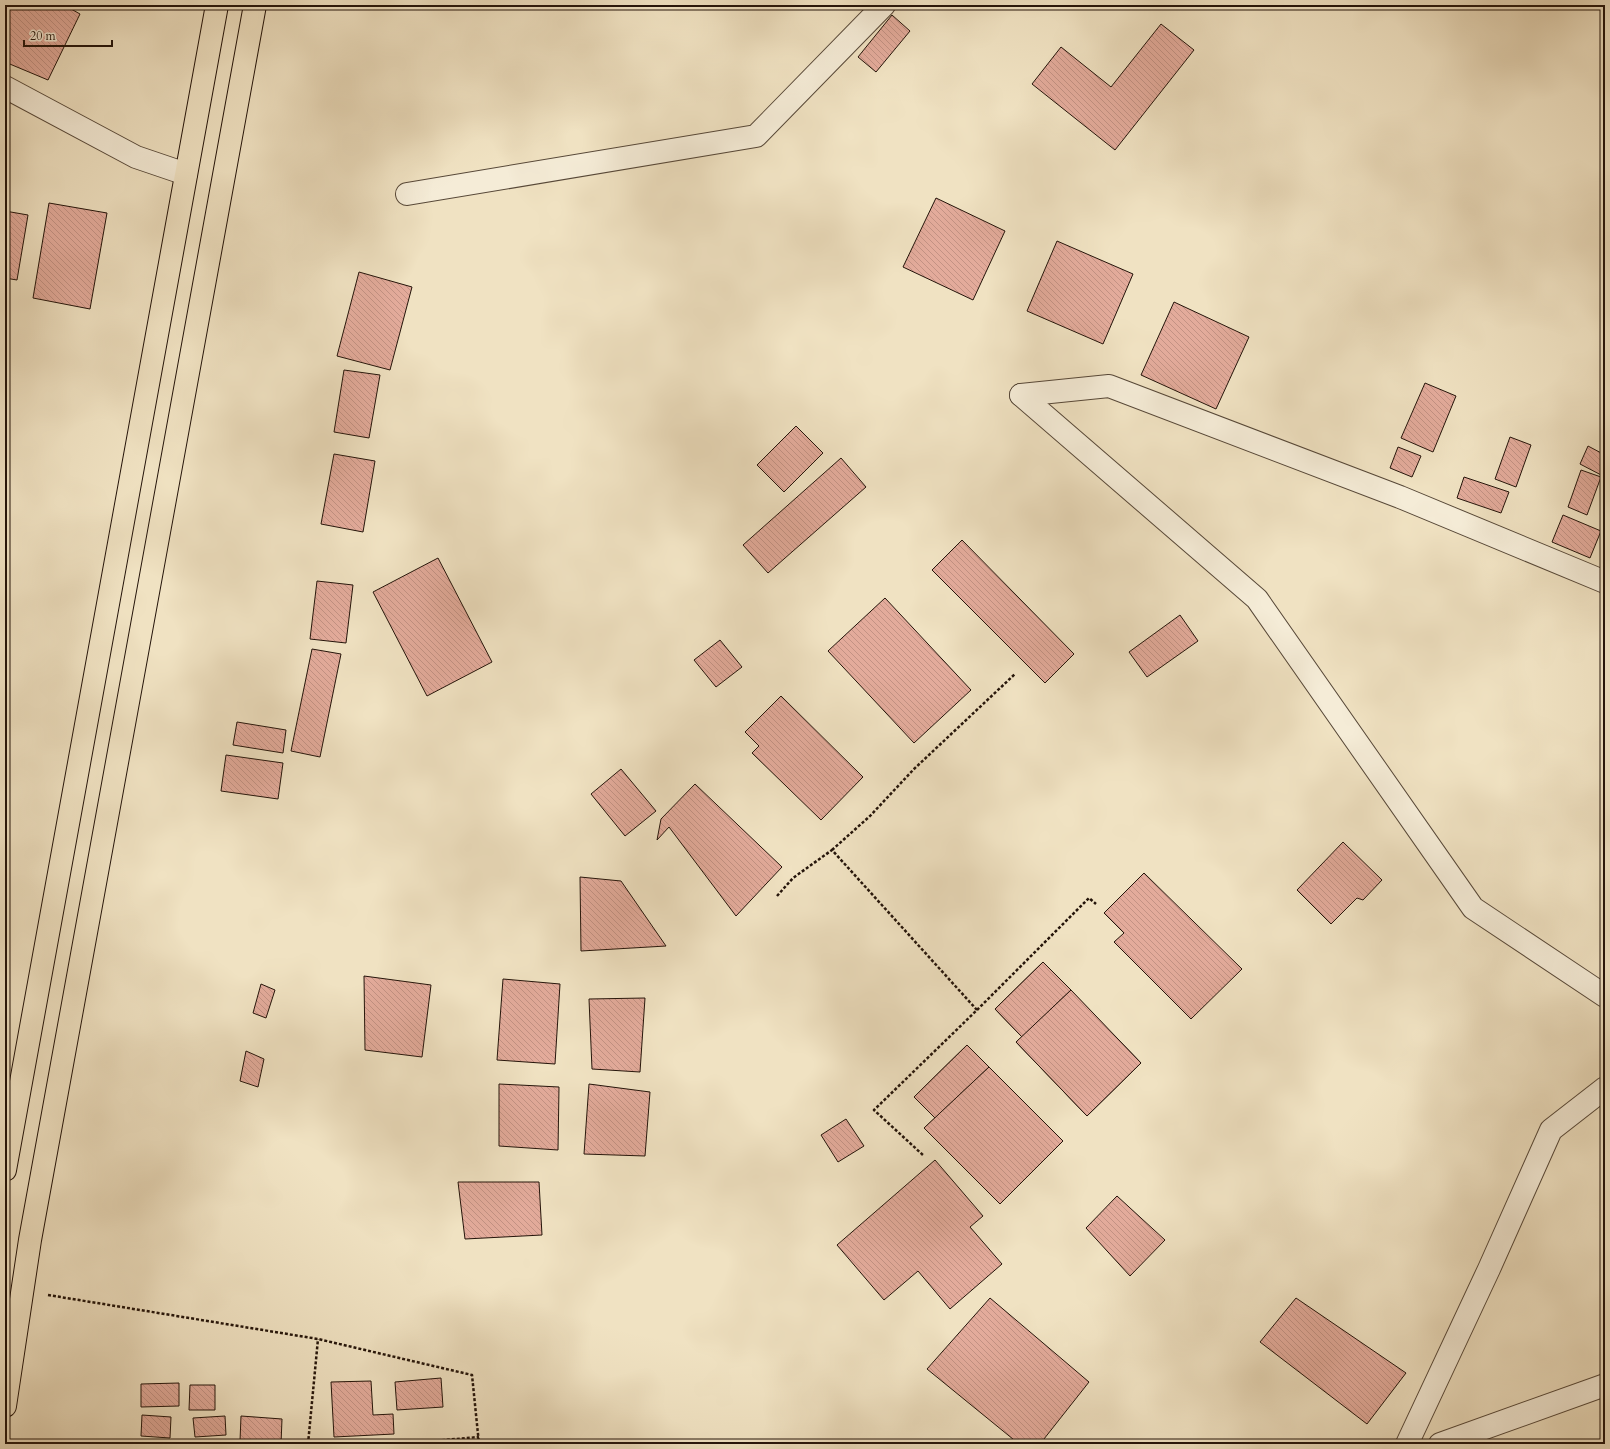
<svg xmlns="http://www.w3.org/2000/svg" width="1610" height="1449" font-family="Cardo,serif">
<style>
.building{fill:url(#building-back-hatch);stroke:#24140a}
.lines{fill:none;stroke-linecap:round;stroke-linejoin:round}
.minor-casing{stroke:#574838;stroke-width:24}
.highway-casing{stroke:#24140a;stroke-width:24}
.path{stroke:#24140a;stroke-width:2.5;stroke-dasharray:3 2;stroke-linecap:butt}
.minor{stroke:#f5ecd7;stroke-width:22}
.highway{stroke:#f0e2c2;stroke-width:22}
</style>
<defs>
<pattern id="building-back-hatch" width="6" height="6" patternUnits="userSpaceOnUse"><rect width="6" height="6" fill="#e3ab9b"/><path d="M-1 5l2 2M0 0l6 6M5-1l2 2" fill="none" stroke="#c39284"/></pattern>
</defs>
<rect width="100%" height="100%" fill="#f0e2c2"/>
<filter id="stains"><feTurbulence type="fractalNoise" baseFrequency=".005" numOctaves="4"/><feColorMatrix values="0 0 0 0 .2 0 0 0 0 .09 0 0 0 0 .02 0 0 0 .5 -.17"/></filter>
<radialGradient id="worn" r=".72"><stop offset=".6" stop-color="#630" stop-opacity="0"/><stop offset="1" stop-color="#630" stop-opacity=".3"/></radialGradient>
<g class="building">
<polygon points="5,5 64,5 80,14 48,80 5,62"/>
<polygon points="892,15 910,31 876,72 858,57"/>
<polygon points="1161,24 1194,50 1115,150 1032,84 1061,47 1111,87"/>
<polygon points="936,198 1005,231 973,300 903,267"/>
<polygon points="49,203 107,213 90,309 33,298"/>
<polygon points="5,211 28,215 17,280 5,278"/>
<polygon points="1057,241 1133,274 1103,344 1027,311"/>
<polygon points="359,272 412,287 390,370 337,356"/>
<polygon points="1174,302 1249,337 1216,409 1141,375"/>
<polygon points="344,370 380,375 369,438 334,432"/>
<polygon points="1425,383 1456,396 1433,452 1401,438"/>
<polygon points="796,426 823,453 784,492 757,465"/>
<polygon points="1510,437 1531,445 1516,487 1495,479"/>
<polygon points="1588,446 1605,455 1605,477 1580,464"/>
<polygon points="1398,447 1421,456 1412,477 1390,468"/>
<polygon points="334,454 375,461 363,532 321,524"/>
<polygon points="841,458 866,487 768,573 743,545"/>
<polygon points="1581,470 1601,477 1587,515 1568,507"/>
<polygon points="1464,477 1509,492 1501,513 1457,498"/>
<polygon points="1563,515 1601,531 1590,558 1552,542"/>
<polygon points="962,540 1074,654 1045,683 932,570"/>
<polygon points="438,558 492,662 427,696 373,592"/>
<polygon points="317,581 353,585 346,643 310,639"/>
<polygon points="885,598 971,690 914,743 828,651"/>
<polygon points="1180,615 1198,641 1147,677 1129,652"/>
<polygon points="720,640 742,667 716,687 694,660"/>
<polygon points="312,649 341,654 320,757 291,751"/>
<polygon points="781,696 863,777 821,820 752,753 759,746 745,732"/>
<polygon points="237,722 286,730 283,753 233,745"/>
<polygon points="226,755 283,763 278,799 221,791"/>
<polygon points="621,769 656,811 625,836 591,794"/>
<polygon points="695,784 782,867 736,916 669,827 657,840 661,819"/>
<polygon points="1343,842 1382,880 1363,900 1357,898 1331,924 1297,890"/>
<polygon points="1144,873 1242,969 1191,1019 1114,942 1124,933 1104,913"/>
<polygon points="580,877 621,881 666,946 581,951"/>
<polygon points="1043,962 1141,1063 1087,1116 1016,1042 1022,1037 995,1009"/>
<polygon points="1043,962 1071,990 1022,1037 995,1009"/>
<polygon points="364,976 431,985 422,1057 365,1050"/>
<polygon points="503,979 560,984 555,1064 497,1060"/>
<polygon points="261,984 275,990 266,1018 253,1013"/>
<polygon points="1071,990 1141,1063 1087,1116 1016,1042"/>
<polygon points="645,998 640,1072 592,1069 589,999"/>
<polygon points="967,1045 1063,1141 1000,1204 924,1128 935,1118 914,1097"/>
<polygon points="967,1045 989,1067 935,1118 914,1097"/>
<polygon points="246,1051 264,1059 258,1087 240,1081"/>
<polygon points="989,1067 1063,1141 1000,1204 924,1128"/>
<polygon points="499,1084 559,1087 558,1150 499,1146"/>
<polygon points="589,1084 650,1092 645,1156 584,1154"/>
<polygon points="846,1119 864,1146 838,1162 821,1135"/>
<polygon points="935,1160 983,1216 970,1227 1002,1264 950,1309 918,1271 884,1300 837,1245"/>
<polygon points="458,1182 539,1182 542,1235 465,1239"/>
<polygon points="1117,1196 1165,1240 1130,1276 1086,1228"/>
<polygon points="990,1298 1089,1382 1040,1444 1019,1444 927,1369"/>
<polygon points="1296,1298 1406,1373 1367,1424 1260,1342"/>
<polygon points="441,1378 443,1407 397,1410 395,1382"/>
<polygon points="371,1381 373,1415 393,1414 394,1434 334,1437 331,1382"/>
<polygon points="179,1383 179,1406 141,1407 141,1384"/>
<polygon points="190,1385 215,1385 215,1410 189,1410"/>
<polygon points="142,1415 171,1417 170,1438 141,1436"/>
<polygon points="225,1416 226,1435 195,1437 193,1418"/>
<polygon points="241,1416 282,1419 281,1444 240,1441"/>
</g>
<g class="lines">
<g class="minor-casing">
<g id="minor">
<polyline points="5,87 136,157 186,174"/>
<polyline points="407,194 756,136 884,5"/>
<polyline points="1021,395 1257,599 1473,908 1605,996"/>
<polyline points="1021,395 1109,386 1400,497 1605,582"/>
<polyline points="1407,1444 1489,1269 1551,1130 1605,1088"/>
<polyline points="1440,1444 1605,1385"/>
</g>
</g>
<g class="highway-casing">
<g id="highway">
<polyline points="5,1170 217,5"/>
<polyline points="5,1406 30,1240 255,5"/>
</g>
</g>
<g class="path">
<polyline points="832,850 870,816 914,769 1015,674"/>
<polyline points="777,896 793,878 832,850 977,1010 874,1110 924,1156"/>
<polyline points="977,1010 1089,898 1096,904"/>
<polyline points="48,1295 318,1339 472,1375 479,1444"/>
<polyline points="308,1444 318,1339"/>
<polyline points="397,1444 479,1437"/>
</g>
<use href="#minor" class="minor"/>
<use href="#highway" class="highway"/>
</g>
<rect width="1610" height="1449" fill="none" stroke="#f0e2c2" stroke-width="20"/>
<rect x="6" y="6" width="1598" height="1437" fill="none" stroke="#24140a" stroke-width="2"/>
<rect x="10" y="10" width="1590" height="1429" fill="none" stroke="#24140a"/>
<path d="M24 40v6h88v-6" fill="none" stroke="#24140a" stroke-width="2"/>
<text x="30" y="40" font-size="12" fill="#24140a" stroke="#f5ecd7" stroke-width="3" paint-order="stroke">20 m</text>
<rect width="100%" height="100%" filter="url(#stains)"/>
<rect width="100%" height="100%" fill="url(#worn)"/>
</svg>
